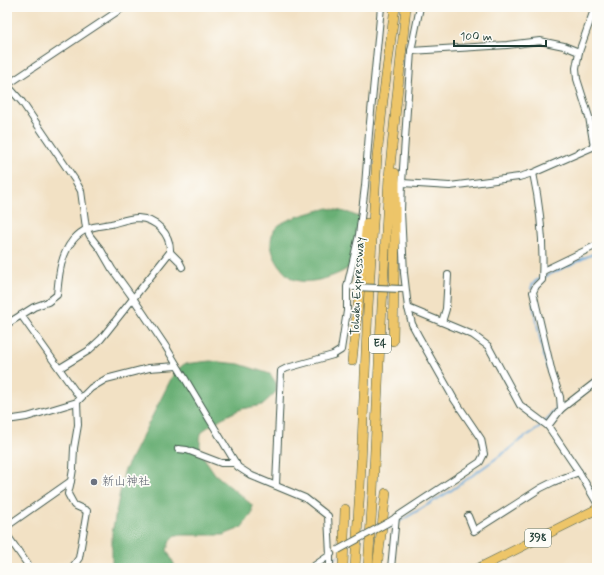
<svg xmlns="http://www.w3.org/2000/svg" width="604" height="575" font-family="Mynerve,'Klee One',sans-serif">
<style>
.forest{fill:#69af74;stroke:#447654}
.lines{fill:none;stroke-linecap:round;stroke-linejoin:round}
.stream{stroke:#63a6d8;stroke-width:2}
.minor-casing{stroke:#3f564a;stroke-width:8}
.highway-casing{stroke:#3f564a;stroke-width:10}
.minor{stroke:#fff;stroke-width:6}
.highway{stroke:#edc569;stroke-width:9}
.minor-bridge-casing{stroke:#3f564a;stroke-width:8;stroke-linecap:butt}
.minor-bridge{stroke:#fff;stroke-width:6}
.worship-dot{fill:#6b7280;stroke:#fdfcf7;stroke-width:1.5}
.labels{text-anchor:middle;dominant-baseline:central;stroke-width:3.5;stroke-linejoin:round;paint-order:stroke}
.shield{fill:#fdfcf7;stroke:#62766e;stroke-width:1}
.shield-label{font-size:11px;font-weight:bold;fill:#1f3d34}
.street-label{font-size:12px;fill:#1f3d34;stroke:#fdfcf7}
.worship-label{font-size:12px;fill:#5b616d;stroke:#fdfcf7;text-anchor:start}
</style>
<rect width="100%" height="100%" fill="#fdfcf7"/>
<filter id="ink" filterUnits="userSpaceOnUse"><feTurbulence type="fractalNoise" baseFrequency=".025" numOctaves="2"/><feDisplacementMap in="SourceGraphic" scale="8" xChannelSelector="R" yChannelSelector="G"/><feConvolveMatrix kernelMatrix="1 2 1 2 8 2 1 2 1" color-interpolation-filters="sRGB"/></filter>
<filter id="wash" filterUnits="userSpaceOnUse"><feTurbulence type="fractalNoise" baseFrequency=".012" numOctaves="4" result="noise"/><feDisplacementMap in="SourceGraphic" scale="16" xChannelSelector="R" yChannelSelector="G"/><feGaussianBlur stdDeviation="0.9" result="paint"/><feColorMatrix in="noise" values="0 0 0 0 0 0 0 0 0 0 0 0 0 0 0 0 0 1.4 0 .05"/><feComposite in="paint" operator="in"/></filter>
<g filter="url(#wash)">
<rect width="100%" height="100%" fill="#f2e1c4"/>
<g class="forest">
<path d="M328 208 349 213 361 218C362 232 365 248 357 260 347 274 309 287 293 279 277 270 261 239 279 225 290 217 314 212 328 208Z"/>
<polygon points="210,361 239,364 270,374 276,383 276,392 262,405 241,409 222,418 205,429 200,435 200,452 215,474 252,505 252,514 241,528 223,535 175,535 170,541 167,550 176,568 112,568 112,533 124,472 174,373 184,364"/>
</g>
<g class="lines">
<g class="stream">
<polyline points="544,277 597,252"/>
<path d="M531 289C532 283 535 281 540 279"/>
<polyline points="533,304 544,358 550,375"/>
<polyline points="397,523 449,492 508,450 520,440 539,428 556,409 558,400"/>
<polyline points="386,529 394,525"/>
<polyline points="332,560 338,556"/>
<polyline points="319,568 328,562"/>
</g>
</g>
</g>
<g filter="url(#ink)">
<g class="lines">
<g class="minor-casing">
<g id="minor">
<polyline points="411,51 507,45 540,41 564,46 579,52"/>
<polyline points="7,85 22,102 75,180 81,191 86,228 90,236 101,250 112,269 133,298 166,347 238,467 252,476 305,498 328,516 330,555 311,568"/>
<polyline points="7,85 124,7"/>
<polyline points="594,147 589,117 577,79 576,68 579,52 595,7"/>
<path d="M533 173C541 210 544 242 542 280L536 286 533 292 552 373 560 397 561 409 548 426"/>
<polyline points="402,183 450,186 519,177 533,173 597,145"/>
<polyline points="170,252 179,261 182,267"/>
<polyline points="543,271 597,245"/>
<polyline points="408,308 473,335 488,346 520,405 548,426 579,472 597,503"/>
<polyline points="21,315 80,398"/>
<polyline points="442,322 446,309 448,275"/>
<path d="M7 324 34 307 48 302 57 295C59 275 60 256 73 240 85 226 94 227 111 224 119 222 129 218 138 218 156 219 171 234 170 252L101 339 88 351 60 368"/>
<polyline points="561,409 597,381"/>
<polyline points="7,420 27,417 77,402 91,388 106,379 149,368 177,366"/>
<polyline points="178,449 187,450 221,463 236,463"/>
<polyline points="71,481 68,494 74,505 87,511 79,558 72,568"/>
<polyline points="276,485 281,371 287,368 333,355 341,350 347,311 347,287 359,235 365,186 369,133 381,7"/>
<polyline points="468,516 474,531 541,488 553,482 579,472"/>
<polyline points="389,522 480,462 484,454 481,439 454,399 419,337 412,324 408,308 404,273 401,211 402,183 411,51 420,7"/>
<polyline points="7,526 71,481 73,469 74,448 78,425 77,402"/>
<polyline points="7,535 30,568"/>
<polyline points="330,568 330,555 331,554"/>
<polyline points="391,568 396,517"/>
</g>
</g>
<g class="highway-casing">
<g id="highway">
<polyline points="393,341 395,229 395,173"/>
<polyline points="352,361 367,223"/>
<polyline points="343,568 345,509"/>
<polyline points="355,568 360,488 368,307 377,157 383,100 395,7"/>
<polyline points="368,568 373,491 380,343 389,177 406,7"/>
<polyline points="377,568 386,493"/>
<polyline points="479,568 597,509"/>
</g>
</g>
<use href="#minor" class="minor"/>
<use href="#highway" class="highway"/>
<g class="minor-bridge-casing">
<g id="minor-bridge">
<polyline points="353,287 402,289"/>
<polyline points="338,550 389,522"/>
</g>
</g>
<use href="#minor-bridge" class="minor-bridge"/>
</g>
</g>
<circle class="worship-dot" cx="94" cy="482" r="4"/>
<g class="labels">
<g class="shield">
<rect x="369" y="335" width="22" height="18" rx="3"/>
<rect x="525" y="529" width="26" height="18" rx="3"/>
</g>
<g class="shield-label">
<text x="380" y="344">E4</text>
<text x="538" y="538">398</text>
</g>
<g class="street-label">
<text transform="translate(358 286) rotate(-87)">Tohoku Expressway</text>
</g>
<g class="worship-label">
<text x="102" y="482">新山神社</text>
</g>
</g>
<rect width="604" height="575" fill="none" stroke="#fdfcf7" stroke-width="24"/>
<path d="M454 40v6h92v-6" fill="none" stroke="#1f3d34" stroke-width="2"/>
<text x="460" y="40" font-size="12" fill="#1f3d34" stroke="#fdfcf7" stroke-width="3" paint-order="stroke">100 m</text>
</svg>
